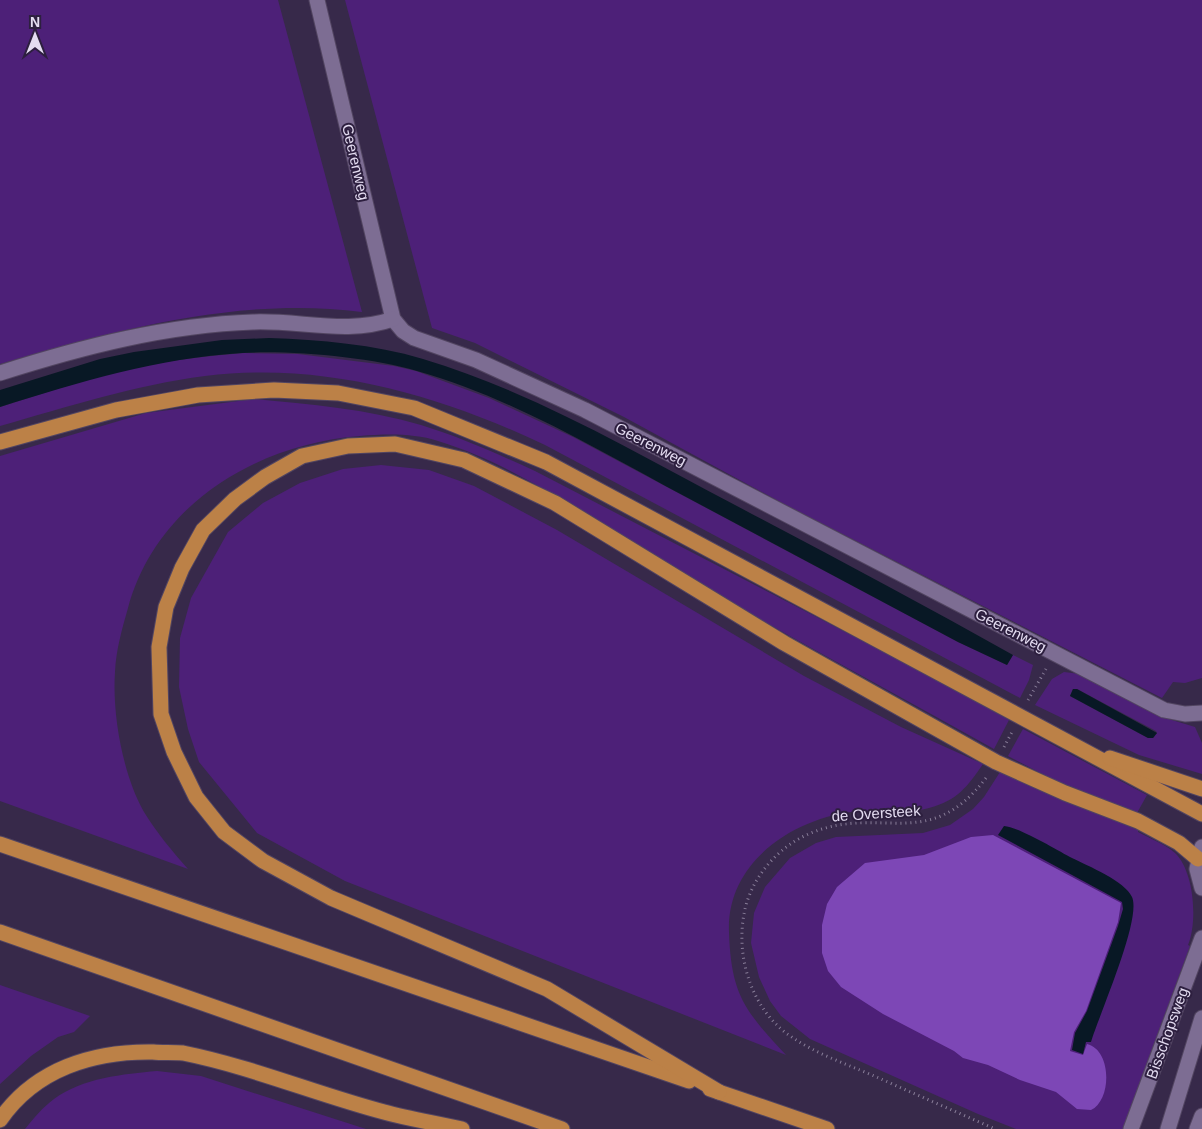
<svg xmlns="http://www.w3.org/2000/svg" width="1202" height="1129" font-family="Helvetica,sans-serif">
<style>
.green{fill:#4d2078;fill-rule:evenodd}
.forest{fill:#7d47b6}
.water{fill:#081825}
.lines{fill:none;stroke-linecap:round;stroke-linejoin:round}
.minor-casing{stroke:#524561;stroke-width:17}
.secondary-casing{stroke:#524561;stroke-width:17}
.motorway-casing{stroke:#524561;stroke-width:17}
.path{stroke:#897e99;stroke-width:3;stroke-dasharray:1 4;stroke-linecap:butt}
.minor{stroke:#7d6d93;stroke-width:15}
.secondary{stroke:#7d6d93;stroke-width:15}
.motorway{stroke:#bc8147;stroke-width:15}
.labels{text-anchor:middle;dominant-baseline:central;stroke-width:4;stroke-linejoin:round;paint-order:stroke}
.street-label{font-size:15px;fill:#e4dcf1;stroke:#2d1f3f}
</style>
<rect width="100%" height="100%" fill="#37294a"/>
<g class="green">
<path d="M0 0H278L362 312C240 296 116 330 0 364Z"/>
<polygon points="345,0 1202,0 1202,678 1185,683 1173,682 1162,698 784,504 624,417 475,343 432,328"/>
<path d="M244 353 298 354 394 366 416 371 489 398 573 437 958 642 1007 665 1013 655 1033 665 1029 680 1020 698 545 445C440 395 323 361 205 376 135 385 67 407 0 426V407C44 393 88 378 133 368 170 360 207 356 244 353Z"/>
<path d="M254 399C310 404 367 409 421 425 460 437 498 454 535 471L934 678 1009 720 994 749C887 689 779 632 673 569 597 524 523 467 438 441 413 433 385 434 360 436 257 444 156 504 128 608 122 629 116 650 115 672 112 715 123 775 144 812 157 833 172 851 188 869L0 801V456L146 413Z"/>
<path d="M381 465 429 470 474 486 557 530 804 676 901 727 983 764C967 787 958 800 929 808 910 814 881 809 860 811 796 816 726 861 729 932 731 995 745 1011 786 1055L345 881 257 833 199 762 188 729 179 687 180 638 191 598 228 532 263 503 300 483 343 469Z"/>
<path d="M1064 672 1080 674 1162 717 1195 727 1202 743V774L1139 755 1035 705 1052 679ZM1073 689H1077L1156 731 1157 733 1153 738H1148L1070 696Z"/>
<polygon points="1023,729 1147,795 1137,813 1054,780 1008,756"/>
<path d="M1000 772 1138 830V832C1149 838 1165 844 1175 853 1194 871 1198 921 1188 945L1190 946 1123 1129H1016L978 1114 810 1039 781 1016 770 1001 759 977 751 943 754 913 765 887 790 858 816 843 836 837 923 833 950 825 973 809 984 797Z"/>
<polygon points="0,985 90,1016 74,1032 58,1037 31,1056 0,1084"/>
<path d="M157 1071 201 1076 366 1129H25C33 1119 43 1107 54 1099 82 1078 124 1074 157 1071Z"/>
</g>
<path class="forest" d="M993 835 1121 903 1118 922 1086 1011 1074 1032 1070 1051 1083 1055 1087 1044C1112 1050 1112 1100 1091 1110L1077 1109 1056 1092 1020 1080 988 1065 963 1058 954 1051 883 1014 841 987 828 971 822 953V925L827 904 837 887 865 863 924 855 971 837Z"/>
<g class="water">
<path d="M269 338C321 340 373 344 423 359 533 392 634 452 735 505 828 554 921 603 1013 655L1007 665 958 642C868 594 778 546 688 498 601 452 513 398 417 371 369 357 291 350 242 353 158 358 79 382 0 407V390L100 359 134 352 222 340Z"/>
<polygon points="1073,689 1077,689 1157,733 1153,738 1148,738 1070,696"/>
<path d="M1004 826C1019 827 1057 850 1072 858 1088 866 1125 881 1132 897 1142 919 1099 1015 1091 1042H1086L1083 1054 1072 1050 1075 1033 1087 1011 1118 926 1123 909 1122 902 998 835Z"/>
</g>
<g class="lines">
<g class="minor-casing">
<g id="minor">
<polyline points="317,0 393,319 403,331 414,338 476,360 585,410 1164,710 1185,714 1202,713"/>
<path d="M0 373C82 347 166 325 253 322 300 320 348 335 393 319"/>
<polyline points="1197,1129 1202,1116"/>
</g>
</g>
<g class="secondary-casing">
<g id="secondary">
<polyline points="1202,847 1197,869 1202,888"/>
<polyline points="1131,1129 1202,938"/>
<polyline points="1168,1129 1202,1018"/>
</g>
</g>
<g class="motorway-casing">
<g id="motorway">
<polyline points="0,442 116,410 198,395 274,390 338,393 414,408 546,462 1202,814"/>
<polyline points="1110,758 1202,789"/>
<polyline points="0,844 689,1081"/>
<polyline points="0,932 562,1129"/>
<polyline points="710,1089 827,1129"/>
<polyline points="719,1092 547,989 331,898 263,861 224,832 196,797 174,752 161,714 159,647 166,607 182,568 203,530 235,499 265,477 302,456 348,446 395,444 464,460 555,503 784,643 996,762 1065,793 1138,821 1179,843 1198,859"/>
<path d="M0 1120C35 1069 93 1051 153 1052 162 1053 173 1052 183 1053 252 1067 316 1094 384 1112 409 1119 436 1123 462 1129"/>
</g>
</g>
<g class="path">
<polyline points="1028,700 1046,669"/>
<polyline points="1004,747 1012,732"/>
<path d="M986 778C928 854 881 804 811 833 778 846 750 879 744 914 736 957 751 1006 786 1033 814 1054 850 1065 881 1079 919 1096 957 1112 995 1129"/>
</g>
<use href="#minor" class="minor"/>
<use href="#secondary" class="secondary"/>
<use href="#motorway" class="motorway"/>
</g>
<g class="labels">
<g class="street-label">
<text transform="translate(356 162) rotate(77)">Geerenweg</text>
<text transform="translate(651 444) rotate(27)">Geerenweg</text>
<text transform="translate(1011 630) rotate(27)">Geerenweg</text>
<text transform="translate(876 813) rotate(-4)">de Oversteek</text>
<text transform="translate(1167 1033) rotate(-70)">Bisschopsweg</text>
</g>
</g>
<g transform="translate(35 35)" stroke="#2d1f3f" stroke-width="4" paint-order="stroke">
<path d="M0-4L9 19L0 12L-9 19Z" fill="#e4dcf1"/>
<text y="-8" font-size="14" font-weight="bold" text-anchor="middle" fill="#e4dcf1">N</text>
</g>
</svg>
